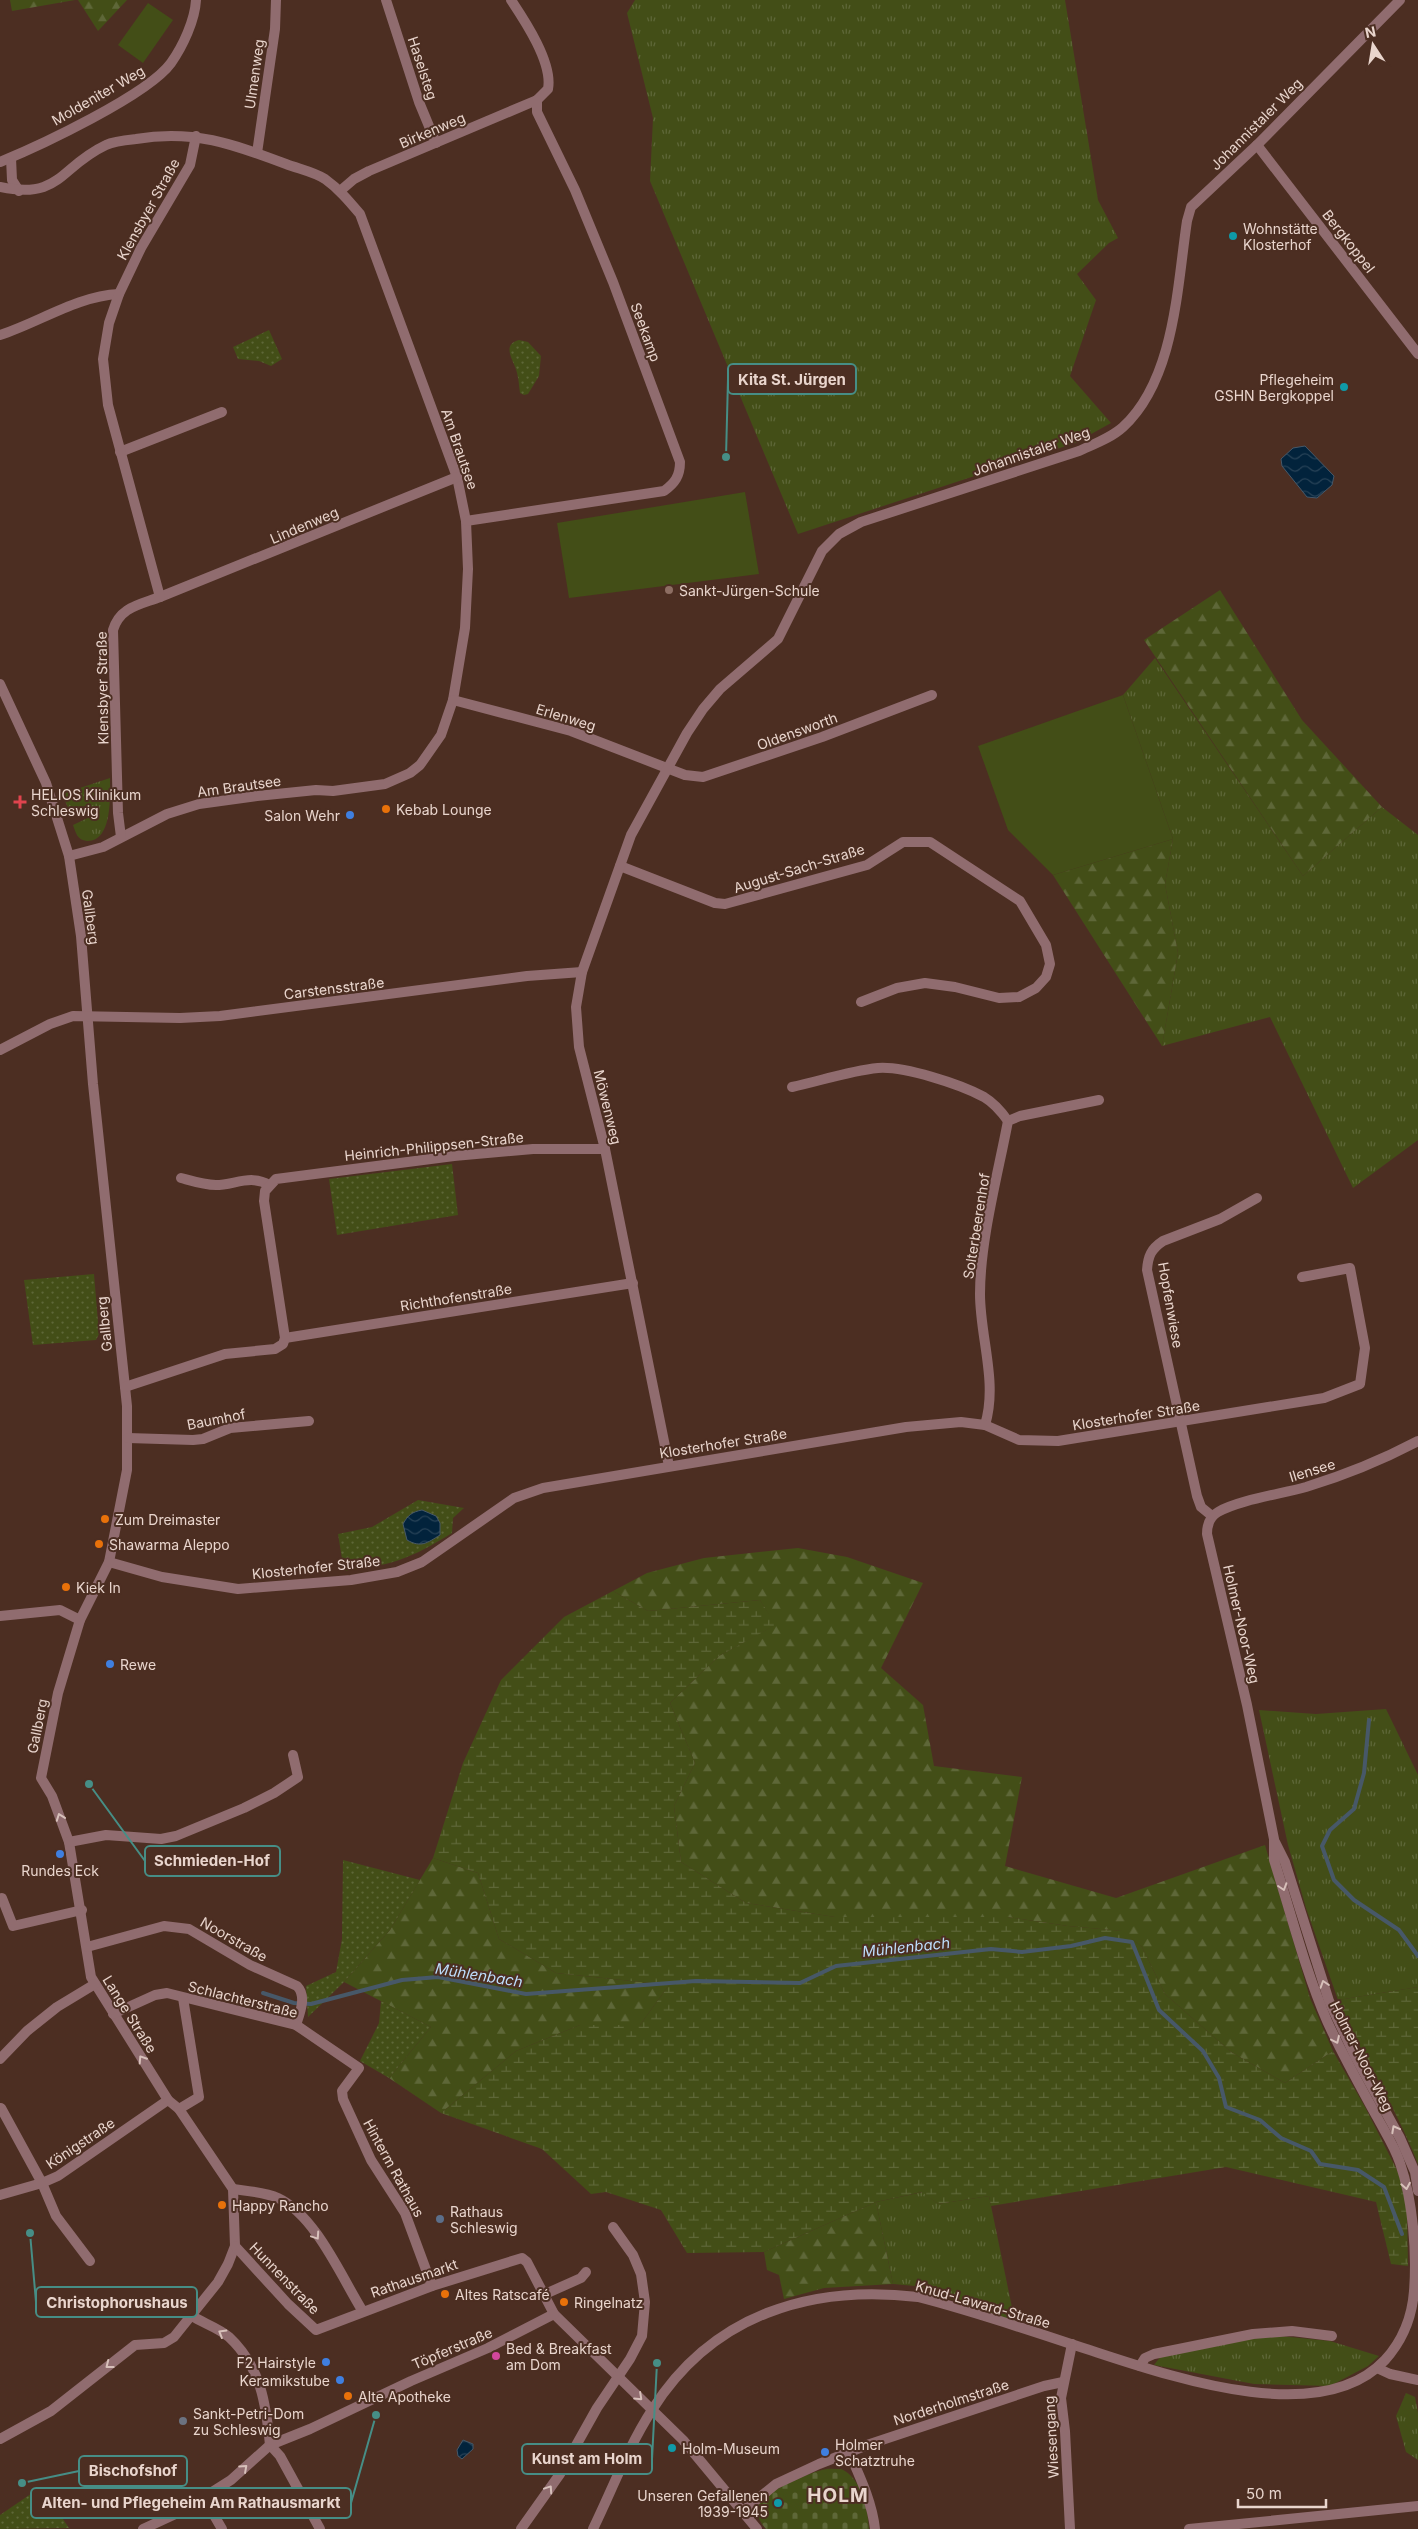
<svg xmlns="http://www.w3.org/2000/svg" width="1418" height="2529" font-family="Inter,sans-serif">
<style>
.grass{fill:url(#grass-tufts)}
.forest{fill:url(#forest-firs)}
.wetland{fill:url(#wetland-marsh)}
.cemetery{fill:url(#cemetery-stones)}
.park{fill:url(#park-dots)}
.garden{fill:#434e17}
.water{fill:url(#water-waves);stroke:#475868}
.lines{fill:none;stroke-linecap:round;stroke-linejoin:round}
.stream{stroke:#475868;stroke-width:4}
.street{stroke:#906c6f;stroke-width:10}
.oneway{stroke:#d7c0ba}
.culture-dot{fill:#0f9aa8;stroke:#4c2e22;stroke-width:2}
.education-dot{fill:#8d6e63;stroke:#4c2e22;stroke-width:2}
.health-dot{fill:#e0444e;stroke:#4c2e22;stroke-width:2}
.food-dot{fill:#e8710a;stroke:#4c2e22;stroke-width:2}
.shop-dot{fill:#3f7fe0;stroke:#4c2e22;stroke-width:2}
.service-dot{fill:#5c6f8a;stroke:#4c2e22;stroke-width:2}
.hotel-dot{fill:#d1479c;stroke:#4c2e22;stroke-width:2}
.worship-dot{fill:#6b7280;stroke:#4c2e22;stroke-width:2}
.labels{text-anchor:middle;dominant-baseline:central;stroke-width:4;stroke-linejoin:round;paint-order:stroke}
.street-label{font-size:14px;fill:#e9d5cd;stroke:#4c2e22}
.poi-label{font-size:14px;fill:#e9d5cd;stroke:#4c2e22;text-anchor:start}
.water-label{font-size:15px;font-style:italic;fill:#bdddfb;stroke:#4c2e22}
.district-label{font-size:19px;font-weight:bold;letter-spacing:1px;fill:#e9d5cd;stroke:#4c2e22}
.leader{fill:none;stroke:#468e86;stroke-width:2}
.callout-dot{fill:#468e86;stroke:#4c2e22;stroke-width:2}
.callout{fill:#4c2e22;stroke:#468e86;stroke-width:2}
.callout-label{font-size:15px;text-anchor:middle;font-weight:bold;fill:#e9d5cd}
</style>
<defs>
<pattern id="grass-tufts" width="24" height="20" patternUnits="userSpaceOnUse" patternTransform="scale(1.25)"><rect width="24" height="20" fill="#434e17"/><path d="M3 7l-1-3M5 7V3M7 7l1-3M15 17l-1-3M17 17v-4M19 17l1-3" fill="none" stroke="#5e6738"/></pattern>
<pattern id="forest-firs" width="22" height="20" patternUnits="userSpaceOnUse" patternTransform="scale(1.25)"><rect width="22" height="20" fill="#434e17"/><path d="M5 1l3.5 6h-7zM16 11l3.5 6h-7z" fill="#5e6738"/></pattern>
<pattern id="wetland-marsh" width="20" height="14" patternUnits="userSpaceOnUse" patternTransform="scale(1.25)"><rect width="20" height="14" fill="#434e17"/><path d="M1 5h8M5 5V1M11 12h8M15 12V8" fill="none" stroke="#5e6738"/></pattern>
<pattern id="cemetery-stones" width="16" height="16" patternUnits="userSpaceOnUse" patternTransform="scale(1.25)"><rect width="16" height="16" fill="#434e17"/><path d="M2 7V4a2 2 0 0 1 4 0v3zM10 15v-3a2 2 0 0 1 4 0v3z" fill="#5e6738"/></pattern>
<pattern id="park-dots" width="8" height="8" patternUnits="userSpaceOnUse" patternTransform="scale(1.25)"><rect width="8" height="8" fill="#434e17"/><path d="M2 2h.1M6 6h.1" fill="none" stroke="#5e6738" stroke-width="1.8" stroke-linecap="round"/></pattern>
<pattern id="water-waves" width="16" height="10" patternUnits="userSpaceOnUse" patternTransform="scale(1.25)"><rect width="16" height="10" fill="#02233c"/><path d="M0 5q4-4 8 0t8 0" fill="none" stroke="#274257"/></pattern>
</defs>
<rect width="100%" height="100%" fill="#4c2e22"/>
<g class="grass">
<polygon points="635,0 1065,0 1098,200 1118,238 1109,243 1077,274 1096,300 1070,376 1111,423 1075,443 798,534 650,181 653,118 627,13"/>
<polygon points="1155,658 1303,876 1382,807 1418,835 1418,1140 1353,1188 1270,1017 1162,1046 1178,953 1165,884 1173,839 1123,695"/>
<path d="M110 778C110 794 113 842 87 841 77 840 76 833 73 825L92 816 87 805 70 812 62 794Z"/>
<polygon points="1386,1709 1418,1775 1418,1987 1338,2000 1306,1908 1288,1845 1259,1710 1316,1714"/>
<polygon points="923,2192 938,2204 989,2196 1015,2322 915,2286 893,2284 876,2202"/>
<polygon points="1280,2336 1330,2341 1379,2356 1368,2366 1330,2386 1254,2384 1154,2365 1161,2356 1247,2339"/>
<polygon points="1406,2393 1415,2397 1418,2413 1418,2460 1406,2452 1396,2416"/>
</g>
<g class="forest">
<polygon points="10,0 75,0 12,11"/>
<polygon points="78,0 127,0 98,31"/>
<polygon points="1220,590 1302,720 1382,807 1303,876 1144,640"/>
<polygon points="1173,839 1165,884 1178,953 1162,1046 1053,875"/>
<polygon points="798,1548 847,1557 923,1583 881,1668 923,1705 934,1766 1022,1777 1005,1866 1116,1898 1265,1845 1310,1998 1333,2051 1285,2083 1231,2052 1165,1994 1142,1947 1122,1931 1068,1926 1007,1917 835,1917 746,1903 681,1862 674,1806 695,1763 670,1703 719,1656 775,1625 760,1600 648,1611 613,1591 647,1573 704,1558"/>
<polygon points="433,1858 478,1873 499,1939 556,1973 669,1985 640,2025 580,2025 516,2051 441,2113 389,2078 431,2027 344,1982 390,1930"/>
<polygon points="876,2202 893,2284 824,2288 784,2299 779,2275 767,2270 764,2252"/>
</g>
<g class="wetland">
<polygon points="613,1591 648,1611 760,1600 776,1625 719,1656 670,1703 695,1763 674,1806 681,1862 746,1903 835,1917 1007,1917 1068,1926 1123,1931 1142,1947 1165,1994 1231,2052 1285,2083 1333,2051 1365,2107 1401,2178 1407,2208 1408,2266 1391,2264 1376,2202 1226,2167 991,2206 989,2196 938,2204 922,2192 876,2202 764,2252 687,2253 661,2210 606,2192 591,2194 542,2149 441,2113 516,2051 580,2025 640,2025 669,1985 556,1973 499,1939 478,1873 433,1858 463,1763 501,1680 564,1617"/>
<path d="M1418 1987V2164C1396 2107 1362 2056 1338 2000Z"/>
</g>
<path class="cemetery" d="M841 2469C861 2477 868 2509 869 2529H766C760 2522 755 2514 759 2504 765 2492 808 2473 822 2470 828 2468 835 2469 841 2469Z"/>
<g class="park">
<polygon points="269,330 282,359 271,366 259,361 238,359 233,347"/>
<path d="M519 340 528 342 541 356 539 376 528 394 524 395 520 393C519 387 519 380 517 373 515 362 500 345 519 340Z"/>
<polygon points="452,1164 458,1215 337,1235 329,1179"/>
<polygon points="94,1274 99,1334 96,1340 33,1345 24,1280"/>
<path d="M418 1500 464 1508 453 1518 452 1533C410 1559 393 1565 344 1571L338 1534 372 1527Z"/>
<polygon points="343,1860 420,1880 390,1930 344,1982 308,2017 306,1986 336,1972 342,1939"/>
<polygon points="381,2001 431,2027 389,2078 360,2061 379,2023"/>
<polygon points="41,2487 69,2528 0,2529 0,2515"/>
</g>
<g class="garden">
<polygon points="148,3 173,20 143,63 118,45"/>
<polygon points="745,492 759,574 569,598 557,523"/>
<polygon points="1123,695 1173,839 1053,875 1008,830 978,746"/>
</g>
<g class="water">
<polygon points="1305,446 1334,476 1332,485 1317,498 1307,497 1282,466 1281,459 1293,448"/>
<path d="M422 1510 436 1516 440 1523V1535C427 1543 421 1548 407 1540L403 1524C408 1515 412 1512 422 1510Z"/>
<polygon points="463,2440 473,2444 473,2449 462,2459 458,2456 457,2450"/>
</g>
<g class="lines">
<g class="stream">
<polyline points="1369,1720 1364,1773 1354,1809 1330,1830 1322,1846 1334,1880 1354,1900 1399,1930 1418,1956"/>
<polyline points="263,1993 294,2003 311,2004 402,1980 438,1977 526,1994 696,1981 800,1983 836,1966 991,1949 1022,1952 1071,1946 1105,1938 1132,1942 1159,2010 1203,2051 1219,2078 1226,2107 1260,2120 1281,2138 1311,2151 1320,2164 1358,2170 1384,2187 1402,2234"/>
</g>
<g class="street">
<polyline points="386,0 419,102 436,143"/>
<polyline points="1257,145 1418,354"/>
<polyline points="257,153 275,29 276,0"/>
<polyline points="11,158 12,180 19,191"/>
<path d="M0 162C39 146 148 95 171 63 183 46 195 20 196 0"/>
<path d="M0 187C61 200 59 167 106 145 114 141 126 140 136 139 193 129 233 144 286 164 299 169 314 172 325 179 339 189 349 201 360 214L457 477 466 521 468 569 465 628 453 700 441 735 420 765 410 773 385 784 333 791 316 790 257 796 199 804 167 814 103 847 69 856"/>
<polyline points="340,191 354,179 369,171 537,100"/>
<path d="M0 335C40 322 77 296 119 294"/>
<polyline points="120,452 222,412"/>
<path d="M466 521 664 491C675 483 680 476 680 462L613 282 575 190 537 112V100L548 89C553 63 525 21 511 0"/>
<polyline points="160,597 457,477"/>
<polyline points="0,684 46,783 69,856 81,936 93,1084 127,1406 127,1470 109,1562 80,1620 58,1693 41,1778 52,1796 69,1842 91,1977 168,2100 179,2109 233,2189 235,2246 228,2264 218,2282 174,2337 164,2343 135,2345 51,2411 0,2439"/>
<polyline points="453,700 571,731 685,775 703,777 822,737 932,695"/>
<path d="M121 837 118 813 113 630C120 607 139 605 160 597L108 405 103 359 109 323 119 294 141 248 190 165 196 136"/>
<polyline points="620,866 715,903 725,904 867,865 903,842 930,842 1020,901 1046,945 1050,964 1046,977 1036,988 1019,997 999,998 955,987 925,983 897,988 861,1002"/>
<polyline points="0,1050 50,1024 73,1016 180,1018 220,1016 527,976 582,972"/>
<path d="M792 1087C820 1081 849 1071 878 1068 904 1066 960 1084 984 1097 994 1103 1001 1111 1008 1121"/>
<path d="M181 1178C192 1181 204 1185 216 1185 234 1185 251 1174 269 1185"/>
<polyline points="285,1338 633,1283"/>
<polyline points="125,1387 225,1354 275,1349 283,1344 285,1338 264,1201 265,1191 276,1179 454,1156 533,1149 605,1149"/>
<path d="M985 1425C998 1383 980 1337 980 1294 980 1240 998 1174 1008 1121L1020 1116 1099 1100"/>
<polyline points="128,1438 193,1440 203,1439 230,1428 309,1421"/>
<path d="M669 1466 605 1149 579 1047 576 1007 582 972 631 835 687 733 703 709 720 689 778 639 822 551 839 534 861 522 1079 451C1094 444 1111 438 1123 427 1175 379 1177 287 1187 221L1191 207 1257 145 1400 0"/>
<path d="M1212 1516 1201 1507 1197 1496 1147 1270C1148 1256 1151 1249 1163 1241L1220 1219 1257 1198"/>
<polyline points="109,1562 162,1577 238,1589 351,1580 397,1572 422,1562 514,1498 543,1488 906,1427 961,1422 985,1425 1019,1440 1058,1441 1324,1398 1360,1384 1365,1348 1350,1268 1302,1277"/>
<polyline points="0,1616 60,1610 80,1620"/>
<polyline points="69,1842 106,1835 161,1839 176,1836 244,1808 274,1793 298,1777 293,1755"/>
<polyline points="1275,1842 1285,1862 1329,2001 1355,2056 1400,2138 1415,2172 1418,2191"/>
<polyline points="2,1898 13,1926 82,1910"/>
<path d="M87 1947 164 1926 189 1929 250 1965 297 1986C307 1996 300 2013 296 2025"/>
<polyline points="113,2014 155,1995 167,1993 296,2025 359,2068 342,2091 343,2099 371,2160 405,2213 432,2286"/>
<polyline points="0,2059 27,2031 57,2007 95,1984"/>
<polyline points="1,2108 42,2183 56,2216 90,2261"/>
<polyline points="179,2109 199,2097 183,1998"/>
<path d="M233 2189C247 2191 265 2192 278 2198 315 2215 341 2276 362 2310"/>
<polyline points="0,2195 42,2183 58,2176 168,2100"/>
<polyline points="235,2246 288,2304 316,2330 432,2286 522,2258 527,2262 554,2314 683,2440 757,2529"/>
<polyline points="543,2295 581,2278 586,2272"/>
<path d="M192 2316C203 2323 219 2328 229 2337 261 2367 266 2404 270 2445"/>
<polyline points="1140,2366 1145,2358 1154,2354 1253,2334 1292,2331 1332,2336"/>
<polyline points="1377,2368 1390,2374 1418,2380"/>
<polyline points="270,2445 280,2456 320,2529"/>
<path d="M849 2452C860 2477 872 2502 875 2529"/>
<polyline points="204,2498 222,2529"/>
<polyline points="743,2511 776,2484 819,2464 870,2444 1044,2386 1063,2382"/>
<polyline points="143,2529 182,2511 231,2480 270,2445 310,2429 411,2381 488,2348 554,2314"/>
<polyline points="521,2529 560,2474 597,2408 630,2359 642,2336 645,2302 641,2274 633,2255 613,2227"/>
<path d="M593 2529C612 2490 628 2447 652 2410 712 2315 810 2284 918 2297 969 2310 1020 2327 1071 2344 1151 2369 1316 2434 1385 2360 1403 2340 1412 2318 1414 2291 1417 2252 1413 2201 1400 2163 1395 2147 1385 2132 1377 2117 1360 2086 1342 2054 1327 2021 1305 1970 1291 1913 1274 1860V1839L1247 1705 1207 1534C1207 1525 1209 1517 1218 1512 1239 1500 1281 1494 1306 1487 1345 1475 1382 1460 1418 1441"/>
<polyline points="1070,2529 1065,2431 1061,2398 1072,2344"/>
<polyline points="1189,2529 1418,2506"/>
</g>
</g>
<defs><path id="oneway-chevron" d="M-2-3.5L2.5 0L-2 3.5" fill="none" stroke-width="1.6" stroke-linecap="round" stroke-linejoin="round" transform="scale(1.25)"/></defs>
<g class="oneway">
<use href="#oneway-chevron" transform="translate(60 1817) rotate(-110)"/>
<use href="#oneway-chevron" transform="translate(1283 1887) rotate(72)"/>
<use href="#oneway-chevron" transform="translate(1324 1984) rotate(-108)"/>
<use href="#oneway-chevron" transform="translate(1336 2040) rotate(65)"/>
<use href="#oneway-chevron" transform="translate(142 2059) rotate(-123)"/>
<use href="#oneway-chevron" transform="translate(1395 2129) rotate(-118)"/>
<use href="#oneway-chevron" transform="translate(1406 2186) rotate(80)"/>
<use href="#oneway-chevron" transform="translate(316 2236) rotate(56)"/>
<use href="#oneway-chevron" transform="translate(222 2333) rotate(-149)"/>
<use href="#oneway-chevron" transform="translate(109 2365) rotate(142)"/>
<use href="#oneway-chevron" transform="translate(639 2397) rotate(43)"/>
<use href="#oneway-chevron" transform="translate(244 2468) rotate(-42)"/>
<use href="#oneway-chevron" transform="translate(549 2489) rotate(-56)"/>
</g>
<g class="culture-dot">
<circle cx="1233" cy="236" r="5"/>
<circle cx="1344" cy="387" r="5"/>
<circle cx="672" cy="2448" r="5"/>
<circle cx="778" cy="2503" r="5"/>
</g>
<circle class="education-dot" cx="669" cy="590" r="5"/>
<path class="health-dot" d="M17.5 794.5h5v5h5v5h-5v5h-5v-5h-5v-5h5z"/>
<g class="food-dot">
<circle cx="386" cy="809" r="5"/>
<circle cx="105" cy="1519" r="5"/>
<circle cx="99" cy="1544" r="5"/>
<circle cx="66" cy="1587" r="5"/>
<circle cx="222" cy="2205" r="5"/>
<circle cx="445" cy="2294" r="5"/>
<circle cx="564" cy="2302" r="5"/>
<circle cx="348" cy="2396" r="5"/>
</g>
<g class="shop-dot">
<circle cx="350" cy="815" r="5"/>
<circle cx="110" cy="1664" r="5"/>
<circle cx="60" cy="1854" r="5"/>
<circle cx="326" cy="2362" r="5"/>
<circle cx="340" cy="2380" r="5"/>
<circle cx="825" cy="2452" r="5"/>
</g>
<circle class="service-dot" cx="440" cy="2219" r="5"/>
<circle class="hotel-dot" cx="496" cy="2356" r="5"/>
<circle class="worship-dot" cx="183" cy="2421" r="5"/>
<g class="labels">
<g class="street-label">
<text transform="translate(423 68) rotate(72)">Haselsteg</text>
<text transform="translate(254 74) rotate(-82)">Ulmenweg</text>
<text transform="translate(98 95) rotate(-30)">Moldeniter Weg</text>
<text transform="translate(1256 124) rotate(-45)">Johannistaler Weg</text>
<text transform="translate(432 130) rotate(-23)">Birkenweg</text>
<text transform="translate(148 209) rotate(-61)">Klensbyer Straße</text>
<text transform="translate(1349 241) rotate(52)">Bergkoppel</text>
<text transform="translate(646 332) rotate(70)">Seekamp</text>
<text transform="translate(460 449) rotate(71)">Am Brautsee</text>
<text transform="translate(1031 451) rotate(-19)">Johannistaler Weg</text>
<text transform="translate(304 525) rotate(-23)">Lindenweg</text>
<text transform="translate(102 688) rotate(-91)">Klensbyer Straße</text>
<text transform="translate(566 717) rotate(17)">Erlenweg</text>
<text transform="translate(797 731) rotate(-20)">Oldensworth</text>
<text transform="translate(239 786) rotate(-8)">Am Brautsee</text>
<text transform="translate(799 868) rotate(-17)">August-Sach-Straße</text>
<text transform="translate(91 917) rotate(82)">Gallberg</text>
<text transform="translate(334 988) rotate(-7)">Carstensstraße</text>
<text transform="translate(608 1107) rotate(76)">Möwenweg</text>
<text transform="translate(434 1146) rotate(-6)">Heinrich-Philippsen-Straße</text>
<text transform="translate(976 1226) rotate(-81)">Solterbeerenhof</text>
<text transform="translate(456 1297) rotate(-9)">Richthofenstraße</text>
<text transform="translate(1171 1305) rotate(80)">Hopfenwiese</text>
<text transform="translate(104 1324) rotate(-96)">Gallberg</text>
<text transform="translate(1136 1415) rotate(-9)">Klosterhofer Straße</text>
<text transform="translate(216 1419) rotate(-11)">Baumhof</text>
<text transform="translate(723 1443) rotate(-9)">Klosterhofer Straße</text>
<text transform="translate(1312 1470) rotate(-17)">Ilensee</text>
<text transform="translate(316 1567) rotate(-6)">Klosterhofer Straße</text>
<text transform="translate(1242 1624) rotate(77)">Holmer-Noor-Weg</text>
<text transform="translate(37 1726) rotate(-79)">Gallberg</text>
<text transform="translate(234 1939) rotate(30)">Noorstraße</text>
<text transform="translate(243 1999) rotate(14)">Schlachterstraße</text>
<text transform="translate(130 2014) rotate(58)">Lange Straße</text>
<text transform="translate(1362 2056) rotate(63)">Holmer-Noor-Weg</text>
<text transform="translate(80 2143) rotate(-34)">Königstraße</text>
<text transform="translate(394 2168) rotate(61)">Hinterm Rathaus</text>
<text transform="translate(285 2278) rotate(46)">Hunnenstraße</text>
<text transform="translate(414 2278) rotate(-19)">Rathausmarkt</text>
<text transform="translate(983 2304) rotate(16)">Knud-Laward-Straße</text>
<text transform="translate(452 2348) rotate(-23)">Töpferstraße</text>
<text transform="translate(951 2402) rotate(-18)">Norderholmstraße</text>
<text transform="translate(1051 2437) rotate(-93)">Wiesengang</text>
</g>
<g class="poi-label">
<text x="1243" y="228">Wohnstätte<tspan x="1243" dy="16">Klosterhof</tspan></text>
<text x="1334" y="379" text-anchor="end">Pflegeheim<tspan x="1334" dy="16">GSHN Bergkoppel</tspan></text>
<text x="679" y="590">Sankt-Jürgen-Schule</text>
<text x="31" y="794">HELIOS Klinikum<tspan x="31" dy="16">Schleswig</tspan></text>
<text x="396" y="809">Kebab Lounge</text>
<text x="340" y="815" text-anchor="end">Salon Wehr</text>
<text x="115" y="1519">Zum Dreimaster</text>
<text x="109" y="1544">Shawarma Aleppo</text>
<text x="76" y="1587">Kiek In</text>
<text x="120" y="1664">Rewe</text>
<text x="60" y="1870" text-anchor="middle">Rundes Eck</text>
<text x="232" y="2205">Happy Rancho</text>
<text x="450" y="2211">Rathaus<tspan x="450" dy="16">Schleswig</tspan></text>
<text x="455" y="2294">Altes Ratscafé</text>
<text x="574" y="2302">Ringelnatz</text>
<text x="506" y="2348">Bed &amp; Breakfast<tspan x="506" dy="16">am Dom</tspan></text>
<text x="316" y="2362" text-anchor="end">F2 Hairstyle</text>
<text x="330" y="2380" text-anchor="end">Keramikstube</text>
<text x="358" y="2396">Alte Apotheke</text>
<text x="193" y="2413">Sankt-Petri-Dom<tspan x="193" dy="16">zu Schleswig</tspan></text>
<text x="835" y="2444">Holmer<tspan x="835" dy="16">Schatztruhe</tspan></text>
<text x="682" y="2448">Holm-Museum</text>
<text x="768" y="2495" text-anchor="end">Unseren Gefallenen<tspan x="768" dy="16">1939-1945</tspan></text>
</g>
<g class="water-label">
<text transform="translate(906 1947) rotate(-6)">Mühlenbach</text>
<text transform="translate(479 1975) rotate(9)">Mühlenbach</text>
</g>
<g class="district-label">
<text x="838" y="2495">HOLM</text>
</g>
</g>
<path class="leader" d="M726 457L728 379M89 1784L145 1861M30 2233L36 2302M657 2363L652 2459M22 2483L79 2471M376 2415L351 2503"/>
<g class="callout-dot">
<circle cx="726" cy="457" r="5"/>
<circle cx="89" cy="1784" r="5"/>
<circle cx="30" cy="2233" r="5"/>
<circle cx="657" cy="2363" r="5"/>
<circle cx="22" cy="2483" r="5"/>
<circle cx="376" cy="2415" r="5"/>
</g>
<g class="callout">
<rect x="728" y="364" width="128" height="30" rx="5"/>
<rect x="145" y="1846" width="135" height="30" rx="5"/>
<rect x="36" y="2287" width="161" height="30" rx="5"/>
<rect x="522" y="2444" width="130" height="30" rx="5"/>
<rect x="79" y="2456" width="108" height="30" rx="5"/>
<rect x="31" y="2488" width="320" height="30" rx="5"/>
</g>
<g class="callout-label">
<text x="792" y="385">Kita St. Jürgen</text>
<text x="212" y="1866">Schmieden-Hof</text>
<text x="117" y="2308">Christophorushaus</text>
<text x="587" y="2464">Kunst am Holm</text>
<text x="133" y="2476">Bischofshof</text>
<text x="191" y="2508">Alten- und Pflegeheim Am Rathausmarkt</text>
</g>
<g transform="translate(1373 45) rotate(348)" stroke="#4c2e22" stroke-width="4" paint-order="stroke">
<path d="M0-4L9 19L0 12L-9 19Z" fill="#e9d5cd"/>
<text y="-8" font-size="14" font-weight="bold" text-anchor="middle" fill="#e9d5cd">N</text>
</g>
<path d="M1238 2499v8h88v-8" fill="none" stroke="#e9d5cd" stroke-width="2.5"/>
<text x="1246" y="2499" font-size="15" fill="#e9d5cd" stroke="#4c2e22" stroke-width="4" paint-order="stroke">50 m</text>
</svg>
